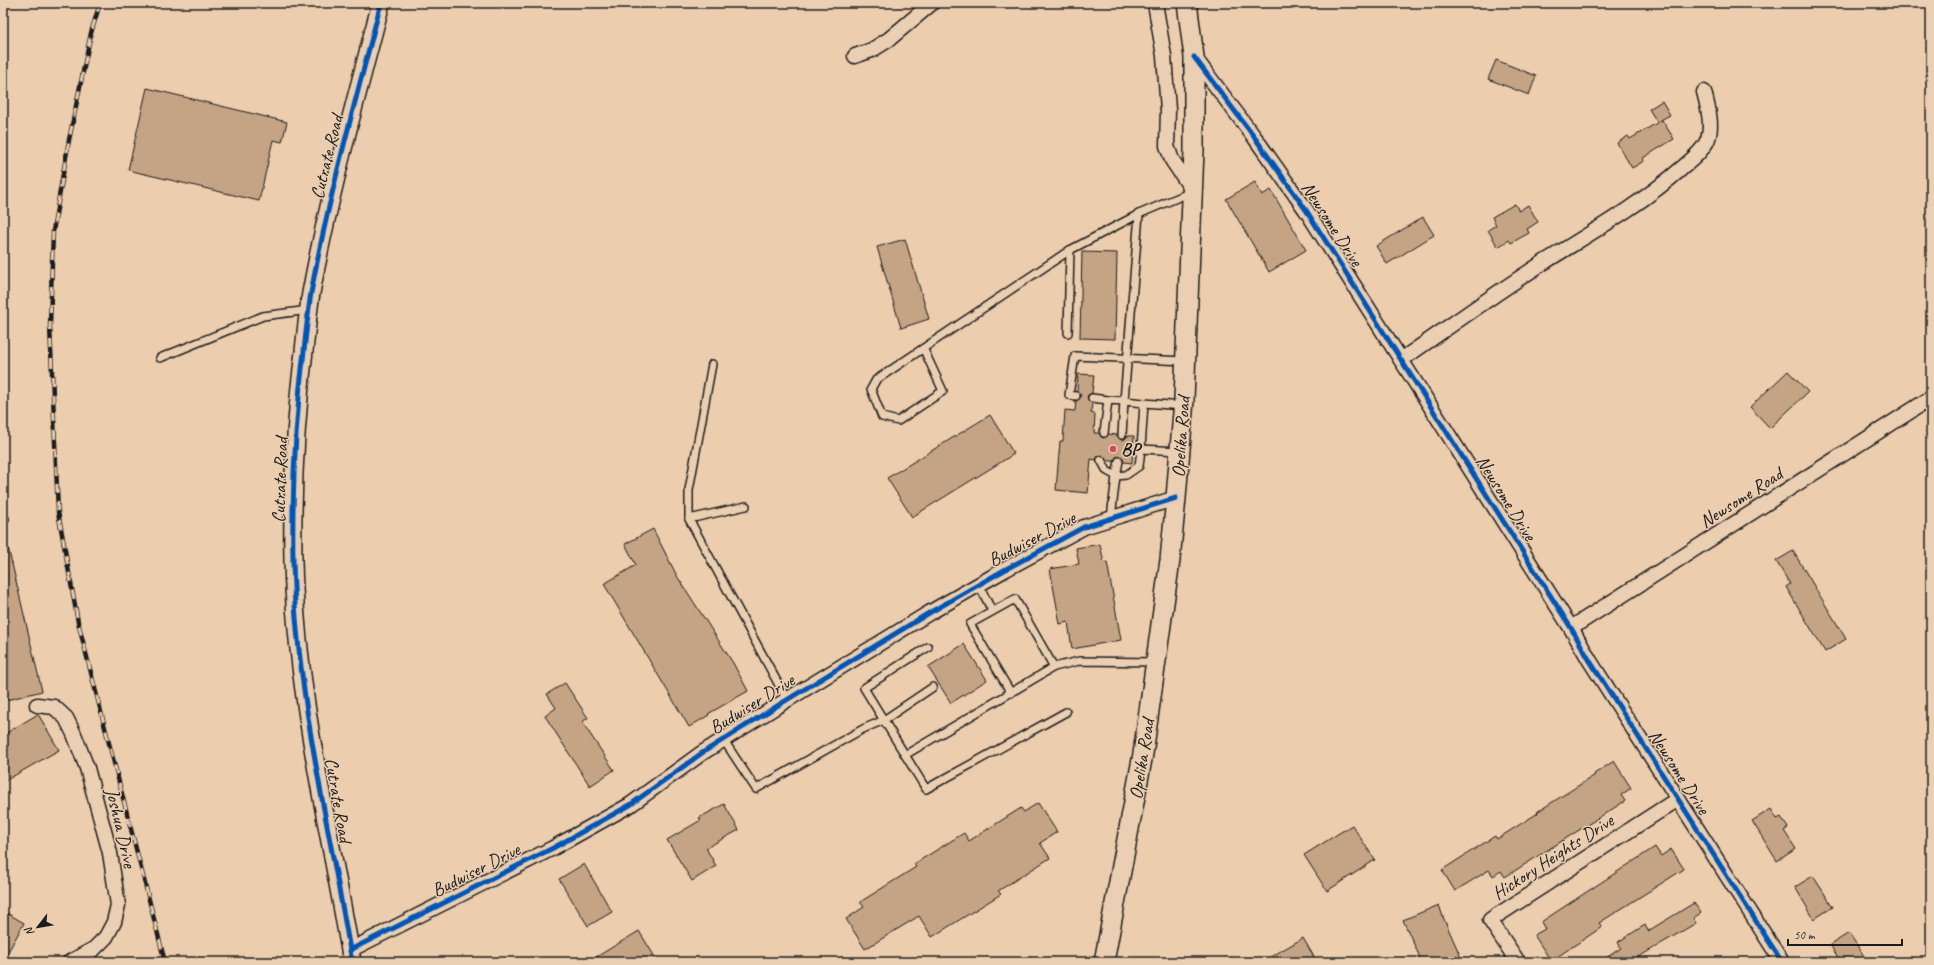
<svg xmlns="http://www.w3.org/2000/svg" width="1934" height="965" font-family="Caveat,sans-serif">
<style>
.building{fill:#c4a484;stroke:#1c1c1c}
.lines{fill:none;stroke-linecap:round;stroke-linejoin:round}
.service-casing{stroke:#1c1c1c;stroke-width:10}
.minor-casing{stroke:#1c1c1c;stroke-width:17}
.tertiary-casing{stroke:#1c1c1c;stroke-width:20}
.secondary-casing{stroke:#1c1c1c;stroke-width:22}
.service{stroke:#ebcfb2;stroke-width:7}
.minor{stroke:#ebcfb2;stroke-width:14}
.tertiary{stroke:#ebcfb2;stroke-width:17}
.secondary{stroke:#ebcfb2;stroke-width:19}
.rail-casing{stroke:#1c1c1c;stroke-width:4.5}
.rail{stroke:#ebcfb2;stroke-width:3;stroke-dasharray:9;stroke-linecap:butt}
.cycleway-casing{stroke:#ebcfb2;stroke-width:8}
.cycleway{stroke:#0057b8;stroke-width:5}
.poi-dot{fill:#d1495b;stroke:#ebcfb2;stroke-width:1.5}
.labels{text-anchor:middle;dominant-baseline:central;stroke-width:3;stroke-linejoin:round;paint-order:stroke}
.street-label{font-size:19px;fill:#1c1c1c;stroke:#ebcfb2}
.poi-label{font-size:19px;font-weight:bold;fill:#1c1c1c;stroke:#ebcfb2;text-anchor:start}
</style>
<rect width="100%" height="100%" fill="#eccdae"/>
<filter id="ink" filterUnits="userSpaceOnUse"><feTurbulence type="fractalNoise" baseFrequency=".025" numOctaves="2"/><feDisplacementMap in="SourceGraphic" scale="8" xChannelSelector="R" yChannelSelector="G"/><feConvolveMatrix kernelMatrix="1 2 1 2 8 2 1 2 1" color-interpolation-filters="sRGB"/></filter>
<g filter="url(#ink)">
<g class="building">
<polygon points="1496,60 1536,76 1529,95 1488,79"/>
<polygon points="147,88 287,122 282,142 273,140 259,201 128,170"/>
<polygon points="1662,101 1670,115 1657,122 1649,109"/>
<polygon points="1662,120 1674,139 1643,158 1644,161 1632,168 1617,143 1628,136 1630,139"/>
<polygon points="1255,182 1262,195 1271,190 1306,250 1269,272 1226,199"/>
<polygon points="1515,204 1519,211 1528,205 1538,222 1527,229 1529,233 1511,243 1509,240 1498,247 1488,230 1496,225 1492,217"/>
<polygon points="1423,217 1434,235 1387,264 1376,246"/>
<polygon points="905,239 929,319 901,328 877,247"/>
<polygon points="1082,252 1117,253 1115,339 1080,338"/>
<polygon points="1788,371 1808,392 1770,428 1750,407"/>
<polygon points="1078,374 1094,375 1092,393 1088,395 1087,398 1092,403 1091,413 1095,414 1094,433 1099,433 1101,437 1104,438 1109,434 1117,435 1121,440 1125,439 1127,436 1134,436 1132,463 1124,462 1123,458 1120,456 1116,457 1114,461 1107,461 1102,455 1098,456 1096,460 1091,459 1088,493 1056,490 1060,441 1063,441 1065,410 1075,411 1076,401 1081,397 1080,394 1077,391"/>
<polygon points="990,415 1014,454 912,517 887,478"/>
<polygon points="653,529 677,576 733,663 748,691 708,714 709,715 689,727 604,584 636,565 625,544"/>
<polygon points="1100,544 1104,563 1107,562 1121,640 1072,649 1068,622 1060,624 1050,569 1079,564 1076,548"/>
<polygon points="3,547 8,547 42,691 3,701"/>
<polygon points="1793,551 1846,639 1825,652 1786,587 1790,584 1776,561"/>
<polygon points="964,644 987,680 951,703 928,667"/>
<polygon points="565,683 588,718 582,722 614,770 590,786 545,716 556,708 547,694"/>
<polygon points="38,714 59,750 3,782 3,735"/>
<polygon points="1614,761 1631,788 1621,795 1625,801 1505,877 1501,871 1493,876 1489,870 1455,891 1442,870 1495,836 1497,839 1538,813 1537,812 1595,775 1594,774"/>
<polygon points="1038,803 1057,832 1040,843 1050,858 998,891 1001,894 932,937 919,916 865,949 846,919 864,907 860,902 916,867 914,864 964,833 969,841 1021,808 1024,812"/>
<polygon points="724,804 739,830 706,848 716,866 692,881 667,840 701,820 699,818"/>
<polygon points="1771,809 1777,819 1781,817 1788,828 1784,831 1796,849 1777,861 1752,821"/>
<polygon points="1352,825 1375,860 1327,891 1304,855"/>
<polygon points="1655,847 1661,856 1671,849 1684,869 1599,923 1602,927 1551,961 1534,935 1545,929 1541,922"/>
<polygon points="584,864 612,912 588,926 559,879"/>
<polygon points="1813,876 1833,907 1814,919 1795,887"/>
<polygon points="1694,903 1701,913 1693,918 1696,923 1630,962 1600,962 1621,948 1618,942 1645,925 1648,931"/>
<polygon points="1439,905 1443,917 1463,962 1422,962 1403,920"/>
<polygon points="3,911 24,923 3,961"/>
<polygon points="639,931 658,962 588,962"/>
<polygon points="1849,933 1868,962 1841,962 1830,945"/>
<polygon points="1303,938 1317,962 1262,962"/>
</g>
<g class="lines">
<g class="service-casing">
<g id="service">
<polyline points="1068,333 1070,250"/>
<polyline points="924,350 943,391 898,421 882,417 871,389 876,380 1070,250 1139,214 1191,192"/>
<polyline points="160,358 263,316 309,310"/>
<polyline points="712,364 689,490 689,519 787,700"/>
<polyline points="1076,396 1069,395 1075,356 1185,361"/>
<polyline points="1092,398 1108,400"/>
<polyline points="1144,403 1183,406"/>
<polyline points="1104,433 1108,400 1124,401 1139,214"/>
<polyline points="1122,435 1124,401 1144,403 1141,449"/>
<polyline points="1101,460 1107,471 1116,476 1119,461"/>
<polyline points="1111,518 1116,476 1126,475 1139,466 1141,449 1180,451"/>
<polyline points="689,519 746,506"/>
<polyline points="3,521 5,519"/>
<polyline points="979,585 992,611"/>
<polyline points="928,647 864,688 926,789 1066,712"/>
<polyline points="1054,667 1079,661 1155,662"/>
<polyline points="723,739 756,789 863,729 884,720 933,687"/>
<polyline points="905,755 1054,667 1015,599 970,624 1011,693"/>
</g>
</g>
<g class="minor-casing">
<g id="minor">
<polyline points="1155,3 1164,56 1168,110 1167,146 1172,160 1193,191"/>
<polyline points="855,56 872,50 888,40 932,3"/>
<polyline points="1194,57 1255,138 1306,210 1571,628 1590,661 1782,962"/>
<path d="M1401 360C1449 327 1497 292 1546 261 1592 232 1640 205 1681 169 1690 161 1700 154 1706 143 1714 129 1708 107 1704 92"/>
<polyline points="1571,628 1931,398"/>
<polyline points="37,705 54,707 66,718 74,734 87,768 110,853 118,905 114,922 106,937 94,949 70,962"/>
<polyline points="350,950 553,848 630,805 702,753 777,706 929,613 1006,569 1084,527 1176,498"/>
<polyline points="1518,962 1490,920 1678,799"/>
</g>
</g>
<g class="tertiary-casing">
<path id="tertiary" d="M352 962C330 829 296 696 293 561 292 491 295 421 304 351 306 332 308 312 311 293 329 195 356 99 381 3"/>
</g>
<g class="secondary-casing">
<polyline id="secondary" points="1104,962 1143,754 1170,560 1176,498 1184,400 1194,150 1194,57 1187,3"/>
</g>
<use href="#service" class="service"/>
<use href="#minor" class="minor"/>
<use href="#tertiary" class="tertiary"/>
<use href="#secondary" class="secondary"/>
<g class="rail-casing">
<polyline id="rail" points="100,3 91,33 69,140 53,231 50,326 58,512 78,622 165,962"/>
</g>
<use href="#rail" class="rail"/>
<g class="cycleway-casing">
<g id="cycleway">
<polyline points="1194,57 1255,138 1306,210 1571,628 1590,661 1782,962"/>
<polyline points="350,950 553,848 630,805 702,753 777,706 929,613 1006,569 1084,527 1176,498"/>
<path d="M352 962C330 829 296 696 293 561 292 491 295 421 304 351 306 332 308 312 311 293 329 195 356 99 381 3"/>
</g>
</g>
<use href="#cycleway" class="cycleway"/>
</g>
</g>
<circle class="poi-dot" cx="1113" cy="449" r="4"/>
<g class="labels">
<g class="street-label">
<text transform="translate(327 157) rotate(-76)">Cutrate Road</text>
<text transform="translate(1332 224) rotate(57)">Newsome Drive</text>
<text transform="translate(1181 437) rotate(-86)">Opelika Road</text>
<text transform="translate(280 480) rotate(-88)">Cutrate Road</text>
<text transform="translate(1506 498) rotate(58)">Newsome Drive</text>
<text transform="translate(1741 498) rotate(-33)">Newsome Road</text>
<text transform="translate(1032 539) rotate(-28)">Budwiser Drive</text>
<text transform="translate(752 704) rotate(-32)">Budwiser Drive</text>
<text transform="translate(1142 759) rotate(-81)">Opelika Road</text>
<text transform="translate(1679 772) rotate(57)">Newsome Drive</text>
<text transform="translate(338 800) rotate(80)">Cutrate Road</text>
<text transform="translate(121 828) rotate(77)">Joshua Drive</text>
<text transform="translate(1553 857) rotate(-33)">Hickory Heights Drive</text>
<text transform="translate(476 870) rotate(-27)">Budwiser Drive</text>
</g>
<g class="poi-label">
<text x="1121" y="449">BP</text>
</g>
</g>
<rect width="1934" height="965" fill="none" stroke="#ebcfb2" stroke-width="16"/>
<rect x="8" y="8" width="1918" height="949" fill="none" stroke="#1c1c1c" stroke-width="1.5" filter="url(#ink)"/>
<g transform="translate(38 927) rotate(239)" stroke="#ebcfb2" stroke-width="3" paint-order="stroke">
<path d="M0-3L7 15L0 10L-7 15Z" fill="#1c1c1c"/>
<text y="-6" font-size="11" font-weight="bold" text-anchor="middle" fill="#1c1c1c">N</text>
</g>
<path d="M1788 939v6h114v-6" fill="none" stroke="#1c1c1c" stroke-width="2"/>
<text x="1794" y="939" font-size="12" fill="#1c1c1c" stroke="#ebcfb2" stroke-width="3" paint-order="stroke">50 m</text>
</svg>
